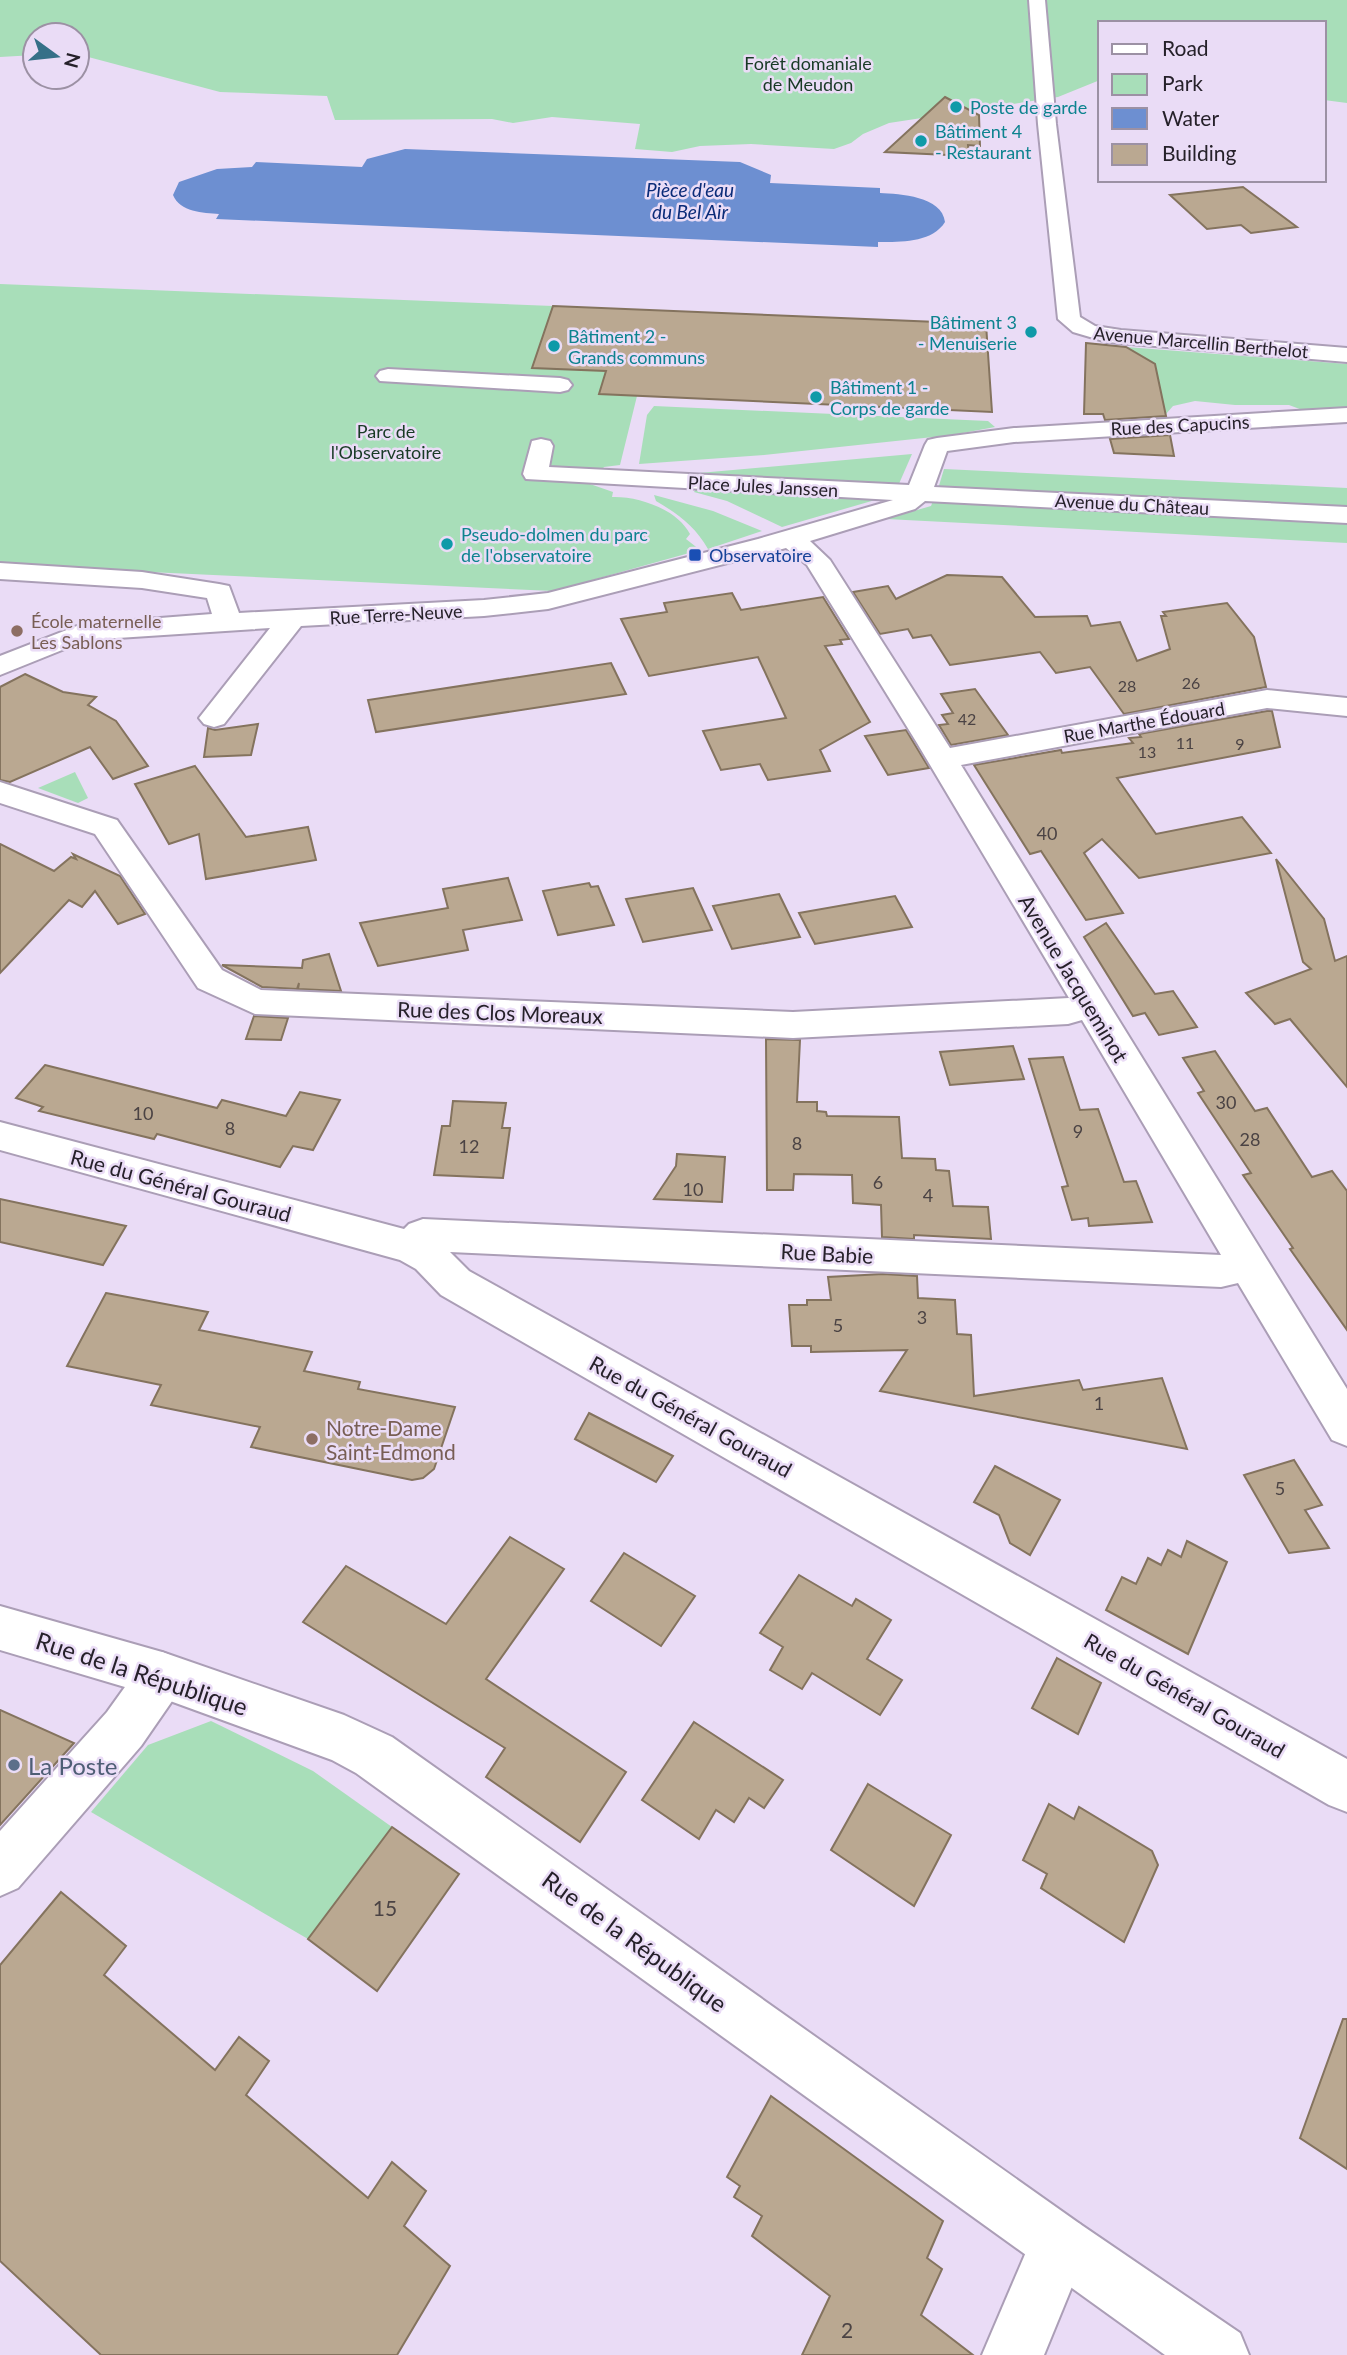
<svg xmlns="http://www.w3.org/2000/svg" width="1347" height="2355" font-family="Lato,sans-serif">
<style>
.green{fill:#a8deb9}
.water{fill:#6d8fd1}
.building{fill:#baa891;stroke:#84735e;stroke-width:2}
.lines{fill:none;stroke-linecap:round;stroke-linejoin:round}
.minor-casing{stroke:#ab9eb6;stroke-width:4}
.major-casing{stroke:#ab9eb6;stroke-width:4}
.minor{fill:#fff;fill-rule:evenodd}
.major{fill:#fff;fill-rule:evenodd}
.culture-dot{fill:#0f9aa8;stroke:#eadcf6;stroke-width:2.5}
.transit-dot{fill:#1a4fb4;stroke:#eadcf6;stroke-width:2.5}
.education-dot{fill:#8d6e63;stroke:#eadcf6;stroke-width:2.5}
.service-dot{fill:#5c6f8a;stroke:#eadcf6;stroke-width:2.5}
.labels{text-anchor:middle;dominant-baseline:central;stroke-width:5;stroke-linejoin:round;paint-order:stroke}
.far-number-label{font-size:16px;fill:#4b4344}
.far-park-label{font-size:18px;fill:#183a25;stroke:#eadcf6}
.far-culture-label{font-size:18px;fill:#0d838f;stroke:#eadcf6;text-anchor:start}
.far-street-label{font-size:18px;fill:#26212a;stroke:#eadcf6}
.far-transit-label{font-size:18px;fill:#164399;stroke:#eadcf6;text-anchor:start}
.far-education-label{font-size:18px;fill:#785e54;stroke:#eadcf6;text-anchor:start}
.number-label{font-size:18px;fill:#4b4344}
.far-water-label{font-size:19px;font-style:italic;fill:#0a2b78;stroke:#eadcf6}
.street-label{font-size:21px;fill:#26212a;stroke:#eadcf6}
.education-label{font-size:21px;fill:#785e54;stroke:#eadcf6;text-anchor:start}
.near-number-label{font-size:21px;fill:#4b4344}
.near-street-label{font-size:24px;fill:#26212a;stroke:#eadcf6}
.near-service-label{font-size:24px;fill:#4e5e75;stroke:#eadcf6;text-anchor:start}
</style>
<rect width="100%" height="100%" fill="#eadcf6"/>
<g class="green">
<polygon points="0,0 1347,0 1347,103 1324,100 1324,23 1100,23 1100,80 1058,97 889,123 863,134 851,143 834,149 751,144 700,146 672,152 635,149 640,124 552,117 513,123 492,119 335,120 327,96 220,92 77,54 77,35 35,35 35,55 0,57"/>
<path d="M0 284 553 306 532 368 606 371 600 394 637 396 620 465 604 467 590 484 613 492 612 497C638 496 677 509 690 534L686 539 700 550 553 591 0 565Z"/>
<polygon points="1126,347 1347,364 1347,408 1305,411 1289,405 1235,405 1195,401 1173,406 1166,414 1150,414 1137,354"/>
<polygon points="654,406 988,421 995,427 952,435 764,455 639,464 647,415"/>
<polygon points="912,454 898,486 698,477 699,473"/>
<polygon points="944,469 1347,488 1347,509 938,489"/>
<polygon points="696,489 882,498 782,527 727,501 694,492"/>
<path d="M654 495 713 511 762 531 708 549C695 526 678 514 656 501Z"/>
<polygon points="933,501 1347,521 1347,543 886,519 931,506"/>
<polygon points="75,772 88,798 78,803 38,788"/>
<polygon points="211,1721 313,1771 392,1827 308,1939 91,1812 148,1745"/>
</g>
<path class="water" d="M405 149 740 162 771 175 770 183 880 188V193C900 194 942 196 945 222 932 243 900 242 878 242V247L216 219 219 214C203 213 180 212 173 195L179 182 217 169 252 167 256 162 362 167 367 159Z"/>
<g class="building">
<polygon points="945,97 979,115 980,146 968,145 969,156 885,152"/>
<polygon points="1243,187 1297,227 1251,233 1241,225 1207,229 1170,195"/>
<polygon points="553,306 986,324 992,412 599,394 606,371 532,368"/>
<polygon points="1086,343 1126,347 1155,364 1166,416 1105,420 1103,414 1084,414"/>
<polygon points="1170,435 1174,456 1114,453 1110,439"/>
<polygon points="947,575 1002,577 1035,617 1087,616 1091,626 1120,622 1137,661 1170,649 1161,616 1166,616 1163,612 1227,603 1254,637 1266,687 1124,714 1090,667 1056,673 1040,652 950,665 931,635 913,638 908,629 880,634 853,592 888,586 896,599"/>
<polygon points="732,593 741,610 823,597 849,639 840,640 842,644 825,646 870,722 820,750 830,771 768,780 760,764 721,770 703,731 786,718 758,657 649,676 621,619 667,612 664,603"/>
<polygon points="611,663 626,694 376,732 368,700"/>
<polygon points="25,674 63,692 96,697 88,705 116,721 148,766 113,779 90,747 10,782 0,780 0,687"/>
<polygon points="975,689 1008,735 951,745 939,725 948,724 942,715 953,713 941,694"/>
<polygon points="1267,711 1272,711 1280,747 1117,778 1156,834 1242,817 1271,853 1139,878 1102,839 1084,853 1123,913 1086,920 1041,851 1030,854 974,765 1061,750 1062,753 1133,743 1129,738 1141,737 1139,734"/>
<polygon points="258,724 251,755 204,757 208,728 215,730"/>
<polygon points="906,730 929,768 888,775 865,736"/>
<polygon points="195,766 246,837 308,827 316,860 206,879 199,834 169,844 135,784"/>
<polygon points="0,844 54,871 71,857 76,859 73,854 120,876 145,914 118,924 95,891 82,907 69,900 0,973"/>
<polygon points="1276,859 1324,919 1335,961 1347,956 1347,1087 1290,1019 1275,1024 1246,993 1311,969 1303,962"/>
<polygon points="508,878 522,920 463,930 468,950 378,966 360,923 448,908 443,889"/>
<polygon points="589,883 591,887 598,886 614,925 558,935 543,891"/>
<polygon points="693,888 712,930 643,942 626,899"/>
<polygon points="779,894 800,937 732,949 713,906"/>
<polygon points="895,896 912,927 815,944 799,913"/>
<polygon points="1106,923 1155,994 1173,991 1197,1027 1159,1035 1145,1013 1133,1016 1084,937"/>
<polygon points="329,954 341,991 298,989 299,983 297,989 262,987 222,965 302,968 303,960"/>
<polygon points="254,1016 288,1018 281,1040 246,1039"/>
<polygon points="766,1039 800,1040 797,1102 817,1102 817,1111 826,1112 827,1116 899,1117 902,1158 935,1159 936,1170 949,1171 953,1206 988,1207 991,1239 914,1235 914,1239 882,1237 881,1205 853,1203 852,1175 794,1174 793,1190 767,1190"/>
<polygon points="1013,1046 1024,1079 950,1085 940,1052"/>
<polygon points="1215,1051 1255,1111 1267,1108 1312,1177 1332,1171 1347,1191 1347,1330 1290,1249 1293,1248 1243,1175 1251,1173 1198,1093 1204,1091 1183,1058"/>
<polygon points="1063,1057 1080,1110 1098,1109 1124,1182 1136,1181 1152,1222 1089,1226 1088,1218 1072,1220 1062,1187 1068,1186 1029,1059"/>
<polygon points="45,1065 217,1108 222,1100 286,1116 300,1092 340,1100 313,1150 293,1146 280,1167 157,1134 154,1139 39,1111 43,1107 16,1098"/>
<polygon points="453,1101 506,1103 502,1128 510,1128 503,1178 434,1175 442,1126 450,1126"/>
<polygon points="677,1154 725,1157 722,1202 654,1199 676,1166"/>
<polygon points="0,1199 126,1226 103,1265 0,1242"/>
<polygon points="883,1274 917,1276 918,1298 955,1300 957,1334 971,1335 974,1396 1079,1380 1083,1390 1162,1378 1187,1449 880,1391 907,1350 811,1352 811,1346 792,1346 789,1305 807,1305 807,1300 831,1300 828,1277"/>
<polygon points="106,1293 208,1312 199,1330 312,1352 304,1371 360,1382 358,1389 455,1407 434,1469 423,1478 412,1480 251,1447 260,1427 151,1405 161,1385 67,1366"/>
<polygon points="589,1413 673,1456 656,1482 575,1439"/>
<polygon points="1294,1460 1322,1505 1305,1510 1329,1548 1289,1553 1244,1475"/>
<polygon points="995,1466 1060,1500 1030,1555 1010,1543 999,1515 974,1502"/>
<polygon points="510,1537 564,1569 486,1679 626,1772 580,1842 486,1777 505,1748 303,1622 346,1566 446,1624"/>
<polygon points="1187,1541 1227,1562 1188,1654 1106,1610 1122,1577 1136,1584 1148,1558 1161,1565 1168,1550 1181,1557"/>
<polygon points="624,1553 695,1596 661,1646 591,1601"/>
<polygon points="799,1575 852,1606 856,1599 891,1620 867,1659 902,1680 880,1715 812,1673 802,1689 770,1670 783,1647 760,1633"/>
<polygon points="1057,1658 1101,1683 1078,1734 1032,1708"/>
<polygon points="0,1710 74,1743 0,1825"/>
<polygon points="694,1722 783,1780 764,1808 749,1798 734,1822 716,1810 699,1839 642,1800"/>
<polygon points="868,1784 951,1835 914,1906 831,1850"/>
<polygon points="1049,1804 1074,1819 1079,1807 1152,1851 1158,1865 1124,1942 1041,1888 1047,1874 1023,1860"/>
<polygon points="392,1827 459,1874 377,1991 308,1939"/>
<polygon points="61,1892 126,1946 104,1975 215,2070 239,2037 269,2061 246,2095 368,2198 392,2162 426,2191 404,2226 450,2266 397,2355 101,2355 0,2261 0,1965"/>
<polygon points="1343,2019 1347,2019 1347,2169 1300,2138"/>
<polygon points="771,2096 943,2221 927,2258 942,2269 921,2315 973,2355 802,2355 830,2296 752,2236 762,2216 734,2197 740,2186 727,2177"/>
</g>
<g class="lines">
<g class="minor-casing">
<g id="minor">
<polygon points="1029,0 1045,0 1056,124 1080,317 1095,326 1121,330 1347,348 1347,362 1107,342 1073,332 1058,319 1038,124"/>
<polygon points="388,369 560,378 568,380 572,385 568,390 560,392 380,381 376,376 380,371"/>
<polygon points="1347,408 1347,422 1014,442 947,451 934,487 1347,507 1347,523 925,501 915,509 810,541 830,560 950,748 1267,690 1347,698 1347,716 1267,708 961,765 1347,1389 1347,1446 1332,1440 1238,1283 1221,1287 450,1252 469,1271 1347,1759 1347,1812 1329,1805 441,1295 416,1269 400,1260 0,1150 0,1122 404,1229 409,1224 423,1219 1221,1255 1082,1020 1068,1024 793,1038 255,1014 198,988 95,834 0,803 0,782 117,820 222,970 261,990 793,1012 1069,998 917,743 807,565 786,548 548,609 484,616 301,626 224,724 214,727 204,724 199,718 270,628 87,640 0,675 0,656 82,624 212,614 207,598 142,588 0,579 0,563 142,572 219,584 229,586 239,613 484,600 548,593 758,539 893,500 526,479 523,474 532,441 541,439 550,441 553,446 549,467 909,485 925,445 928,440 937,438 1014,428"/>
<polygon points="162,1652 179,1659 186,1675 179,1691 141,1746 18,1888 0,1896 0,1831 107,1712 145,1659"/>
<polygon points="1059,2215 1080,2224 1089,2245 1044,2355 982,2355 1038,2224"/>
</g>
</g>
<g class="major-casing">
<polygon id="major" points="0,1606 162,1652 344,1715 392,1737 1080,2224 1240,2333 1249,2355 1165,2355 356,1773 332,1760 162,1698 0,1650"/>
</g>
<use href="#minor" class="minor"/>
<use href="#major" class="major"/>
</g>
<g class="culture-dot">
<circle cx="956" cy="107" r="7"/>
<circle cx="921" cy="141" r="7"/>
<circle cx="1031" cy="332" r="7"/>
<circle cx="554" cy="346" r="7"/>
<circle cx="816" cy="397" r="7"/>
<circle cx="447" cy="544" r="7"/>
</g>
<rect class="transit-dot" x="688" y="548" width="14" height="14" rx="3.5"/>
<g class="education-dot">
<circle cx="17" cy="631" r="7"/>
<circle cx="312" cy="1439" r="7"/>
</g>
<circle class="service-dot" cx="14" cy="1765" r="7"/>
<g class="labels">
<g class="far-number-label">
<text x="1191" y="682">26</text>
<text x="1127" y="685">28</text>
<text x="967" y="718">42</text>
<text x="1185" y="742">11</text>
<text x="1240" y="743">9</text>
<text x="1147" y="751">13</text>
</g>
<g class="far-park-label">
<text x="808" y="63">Forêt domaniale<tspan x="808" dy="21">de Meudon</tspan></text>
<text x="386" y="431">Parc de<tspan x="386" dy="21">l'Observatoire</tspan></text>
</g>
<g class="far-culture-label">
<text x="970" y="107">Poste de garde</text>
<text x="935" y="131">Bâtiment 4<tspan x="935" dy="21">- Restaurant</tspan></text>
<text x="1017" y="322" text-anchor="end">Bâtiment 3<tspan x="1017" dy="21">- Menuiserie</tspan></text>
<text x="568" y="336">Bâtiment 2 -<tspan x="568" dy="21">Grands communs</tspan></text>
<text x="830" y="387">Bâtiment 1 -<tspan x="830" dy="21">Corps de garde</tspan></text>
<text x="461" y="534">Pseudo-dolmen du parc<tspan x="461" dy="21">de l'observatoire</tspan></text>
</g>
<g class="far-street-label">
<text transform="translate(1201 342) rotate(5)">Avenue Marcellin Berthelot</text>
<text transform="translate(1180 425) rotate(-3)">Rue des Capucins</text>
<text transform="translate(763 486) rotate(3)">Place Jules Janssen</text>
<text transform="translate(1132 504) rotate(3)">Avenue du Château</text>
<text transform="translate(396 614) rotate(-3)">Rue Terre-Neuve</text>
<text transform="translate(1144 722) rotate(-10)">Rue Marthe Édouard</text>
</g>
<g class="far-transit-label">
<text x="709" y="555">Observatoire</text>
</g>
<g class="far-education-label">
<text x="31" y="621">École maternelle<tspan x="31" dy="21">Les Sablons</tspan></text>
</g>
<g class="number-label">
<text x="1047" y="833">40</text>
<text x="1226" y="1102">30</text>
<text x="143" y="1113">10</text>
<text x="230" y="1128">8</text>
<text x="1078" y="1131">9</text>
<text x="1250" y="1139">28</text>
<text x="797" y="1143">8</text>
<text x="469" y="1146">12</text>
<text x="878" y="1182">6</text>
<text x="693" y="1189">10</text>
<text x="928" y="1195">4</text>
<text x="922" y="1317">3</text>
<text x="838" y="1325">5</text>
<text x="1099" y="1403">1</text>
<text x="1280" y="1488">5</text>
</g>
<g class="far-water-label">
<text x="690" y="189">Pièce d'eau<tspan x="690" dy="22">du Bel Air</tspan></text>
</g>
<g class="street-label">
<text transform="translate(1074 978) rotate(59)">Avenue Jacqueminot</text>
<text transform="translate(500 1012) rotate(2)">Rue des Clos Moreaux</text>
<text transform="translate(181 1185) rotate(15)">Rue du Général Gouraud</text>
<text transform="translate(827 1253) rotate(3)">Rue Babie</text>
<text transform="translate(691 1416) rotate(29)">Rue du Général Gouraud</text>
<text transform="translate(1185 1695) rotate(30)">Rue du Général Gouraud</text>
</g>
<g class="education-label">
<text x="326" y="1427">Notre-Dame<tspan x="326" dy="24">Saint-Edmond</tspan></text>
</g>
<g class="near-number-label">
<text x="385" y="1907">15</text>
<text x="847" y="2329">2</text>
</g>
<g class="near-street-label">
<text transform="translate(142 1673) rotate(18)">Rue de la République</text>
<text transform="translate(635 1941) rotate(36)">Rue de la République</text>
</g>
<g class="near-service-label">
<text x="28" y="1765">La Poste</text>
</g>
</g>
<rect x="1098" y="21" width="228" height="161" fill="#eadcf6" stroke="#9c91a4" stroke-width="2"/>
<rect x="1112" y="44" width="35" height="10" fill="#ffffff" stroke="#9c91a4" stroke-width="2"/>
<text x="1162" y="56" font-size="21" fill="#26212a">Road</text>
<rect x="1112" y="74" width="35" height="21" fill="#a8deb9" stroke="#9c91a4" stroke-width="2"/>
<text x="1162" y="91" font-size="21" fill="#26212a">Park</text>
<rect x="1112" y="108" width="35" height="21" fill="#6d8fd1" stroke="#9c91a4" stroke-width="2"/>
<text x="1162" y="126" font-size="21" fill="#26212a">Water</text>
<rect x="1112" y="144" width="35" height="21" fill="#baa891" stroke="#9c91a4" stroke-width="2"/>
<text x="1162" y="161" font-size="21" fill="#26212a">Building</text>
<g transform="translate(56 56) rotate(105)"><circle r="33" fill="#eadcf6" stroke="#9c91a4" stroke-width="2"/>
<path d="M0-5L12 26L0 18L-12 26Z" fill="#357088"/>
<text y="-10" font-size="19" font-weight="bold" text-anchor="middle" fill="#26212a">N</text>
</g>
</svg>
